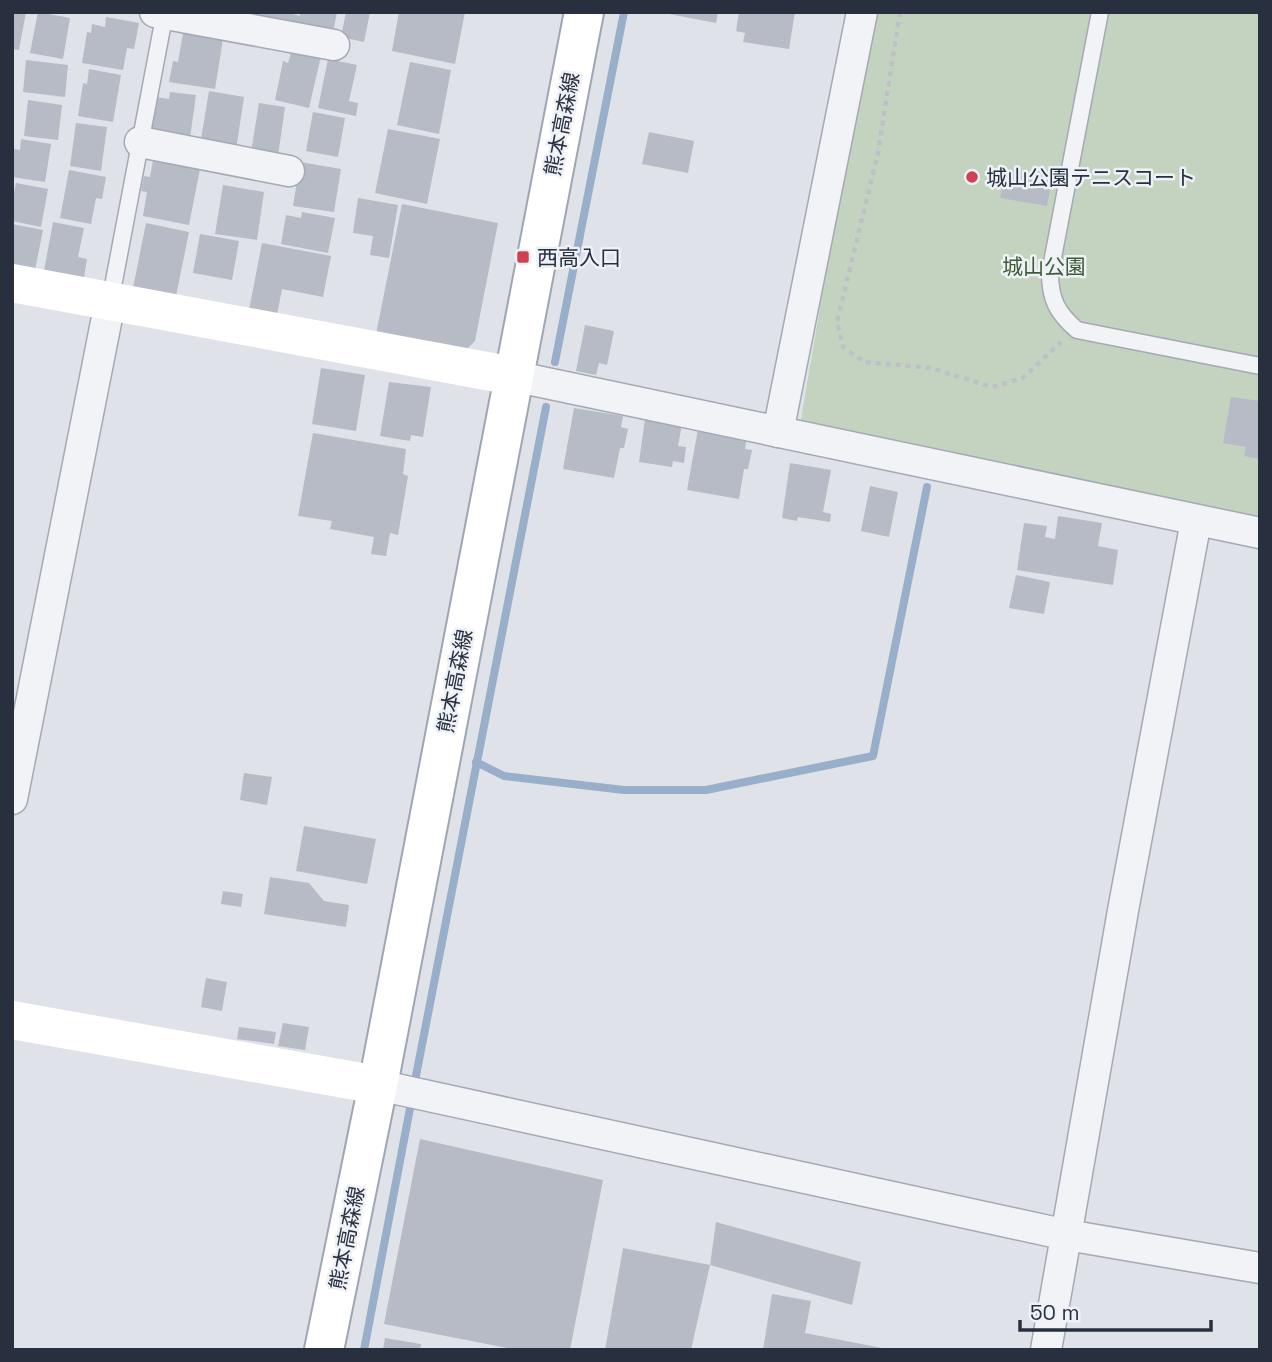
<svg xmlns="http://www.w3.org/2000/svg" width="1272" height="1362" font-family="'Space Grotesk','Noto Sans JP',sans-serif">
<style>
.green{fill:#c4d3c0}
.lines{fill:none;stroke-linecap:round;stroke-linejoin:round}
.stream{stroke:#99afc9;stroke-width:8}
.building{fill:#b6bbc5}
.lane-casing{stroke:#a4a9b3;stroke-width:19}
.street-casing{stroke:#a4a9b3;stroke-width:33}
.primary-casing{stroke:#9ea6b4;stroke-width:42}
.path{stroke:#bdc0c7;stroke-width:4.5;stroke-dasharray:5 5;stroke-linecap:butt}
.lane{stroke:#f2f3f7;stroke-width:16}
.street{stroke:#f2f3f7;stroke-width:30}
.secondary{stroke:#fff;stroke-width:38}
.primary{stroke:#fff;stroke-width:38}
.poi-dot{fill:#d04154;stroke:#eef1f6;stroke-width:2.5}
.labels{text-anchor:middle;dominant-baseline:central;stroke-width:5;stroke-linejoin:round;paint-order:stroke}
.street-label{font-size:21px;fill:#283040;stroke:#eef1f6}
.poi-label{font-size:21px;fill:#283040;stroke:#eef1f6;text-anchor:start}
.park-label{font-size:21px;fill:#3b5c35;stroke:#eef1f6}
</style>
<rect width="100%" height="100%" fill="#dfe2e9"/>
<polygon class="green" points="870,12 1260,12 1260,526 798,437"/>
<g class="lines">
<g class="stream">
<polyline points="555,362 624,12"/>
<polyline points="476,762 504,776 624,790 706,790 873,756 927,487"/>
<polyline points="414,1086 546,407"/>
<polyline points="364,1350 412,1098"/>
</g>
</g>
<g class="building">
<polygon points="12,12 26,12 19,50 12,49"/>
<polygon points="38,12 70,18 63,59 30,53"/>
<polygon points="256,12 285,12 300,16 300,12 337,12 331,43 255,17"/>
<polygon points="346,12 370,12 364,42 341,37"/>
<polygon points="399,12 465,12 455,64 392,51"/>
<polygon points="659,12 718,12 716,23"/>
<polygon points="739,12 795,12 789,49 743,42 745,33 736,31"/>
<polygon points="106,17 139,23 134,49 127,48 123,70 82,63 87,32 91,33 92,24 105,27"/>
<polygon points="183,33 223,39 215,89 169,82 173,61 178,62"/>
<polygon points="292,49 321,56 309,108 275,100 283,61 288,63"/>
<polygon points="328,59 357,65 349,101 358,103 356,116 318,108"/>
<polygon points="26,60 68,65 65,97 23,92"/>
<polygon points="410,62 451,70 439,134 397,125"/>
<polygon points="89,69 121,75 113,122 78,116 83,83 87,84"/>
<polygon points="209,91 244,97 236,150 200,145"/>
<polygon points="170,92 196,95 190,138 150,133 155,97 169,99"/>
<polygon points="28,100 62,105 58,140 24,136"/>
<polygon points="259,103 285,107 277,163 250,158"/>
<polygon points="313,112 345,118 338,157 306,151"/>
<polygon points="76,123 107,127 101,171 70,166"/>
<polygon points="388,129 440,139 427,204 375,193"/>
<polygon points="649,132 694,141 688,173 642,164"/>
<polygon points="21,139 51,144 45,182 12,177 14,149 20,150"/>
<polygon points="154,155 201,164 189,225 143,216 147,192 141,191 144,176 150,177"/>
<polygon points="300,162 341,169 334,212 293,206"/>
<polygon points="1005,169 1052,177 1047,206 1000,198"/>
<polygon points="69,170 106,177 102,199 96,198 91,224 60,218"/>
<polygon points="16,183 48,189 41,227 12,221 12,202"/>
<polygon points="223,185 264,192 257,240 215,234"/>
<polygon points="358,198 398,205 389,258 370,255 373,236 353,233"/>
<polygon points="402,204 498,223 475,341 466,350 376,334"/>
<polygon points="302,212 335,218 328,253 281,244 286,215 301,218"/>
<polygon points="53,222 84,228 78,257 87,259 84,278 44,271"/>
<polygon points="146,223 189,232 175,301 132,293"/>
<polygon points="12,224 43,230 35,270 12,266"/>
<polygon points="200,234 239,241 232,280 193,273"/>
<polygon points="262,243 331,256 323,297 282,289 277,315 249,310"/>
<polygon points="585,325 614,331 607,365 599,363 596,375 576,371"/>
<polygon points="321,368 365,375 356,431 312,424"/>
<polygon points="389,382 431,387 423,437 411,435 410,441 380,436"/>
<polygon points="1231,397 1260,401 1260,459 1244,456 1246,447 1223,443"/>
<polygon points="574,408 623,416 621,427 628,429 624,448 620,448 614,478 563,469"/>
<polygon points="645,419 682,424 678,446 686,447 684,463 673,461 672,467 639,462"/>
<polygon points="698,429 747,438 745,449 752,450 748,469 744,469 739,499 687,490"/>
<polygon points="313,433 406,449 403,474 408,476 398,535 390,533 386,556 371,554 374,537 330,529 332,521 298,516"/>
<polygon points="790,463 831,470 823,512 831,514 830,522 798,517 797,521 782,518"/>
<polygon points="870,486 898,492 889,537 861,531"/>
<polygon points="1058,516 1102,523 1098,546 1118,550 1113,585 1017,570 1024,523 1047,526 1045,537 1055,539"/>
<polygon points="1016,575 1050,582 1044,614 1009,608"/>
<polygon points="244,773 272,777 267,805 240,800"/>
<polygon points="304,826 376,839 367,884 296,871"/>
<polygon points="270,877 309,883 324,901 349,905 346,927 264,914"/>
<polygon points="223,891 243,894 241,907 221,904"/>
<polygon points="206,978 227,982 222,1011 201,1007"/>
<polygon points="283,1023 309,1027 305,1050 278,1046"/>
<polygon points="239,1027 276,1032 274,1044 237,1039"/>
<polygon points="420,1139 603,1180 570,1350 518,1350 384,1324"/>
<polygon points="716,1222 861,1262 852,1305 710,1265"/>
<polygon points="623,1248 710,1265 691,1350 605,1350"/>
<polygon points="772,1294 811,1301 805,1333 892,1350 763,1350"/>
<polygon points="385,1338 421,1344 420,1350 383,1350"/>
</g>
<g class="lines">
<g class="lane-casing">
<g id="lane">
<path d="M1100 12 1050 273C1050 299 1057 313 1077 330L1260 366"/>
<polyline points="110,302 165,12"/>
</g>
</g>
<g class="street-casing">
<g id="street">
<polyline points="155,12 334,45"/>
<polyline points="140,142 289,171"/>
<polyline points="513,376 1260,533"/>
<polyline points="778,432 862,12"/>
<polyline points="12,799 110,302"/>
<polyline points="378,1085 1067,1235 1260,1268"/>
<polyline points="1046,1350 1124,905 1196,521"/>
</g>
</g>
<g class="primary-casing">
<polyline id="primary" points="324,1350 378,1085 584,12"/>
</g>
<polyline class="path" points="900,12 878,153 837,322 843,347 864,362 931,368 992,387 1023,378 1061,342"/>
<use href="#lane" class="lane"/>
<use href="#street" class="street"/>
<g class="secondary">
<polyline points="12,283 513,376"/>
<polyline points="12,1020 378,1085"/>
</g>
<use href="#primary" class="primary"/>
</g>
<g class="poi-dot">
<circle cx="972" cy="177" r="7"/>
<rect x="516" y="250" width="14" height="14" rx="3.5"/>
</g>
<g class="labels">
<g class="street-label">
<text transform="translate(562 124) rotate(-79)">熊本高森線</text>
<text transform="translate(455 681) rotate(-79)">熊本高森線</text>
<text transform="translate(347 1238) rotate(-79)">熊本高森線</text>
</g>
<g class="poi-label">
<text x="986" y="177">城山公園テニスコート</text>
<text x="537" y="257">西高入口</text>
</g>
<g class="park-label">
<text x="1044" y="266">城山公園</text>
</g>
</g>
<rect width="1272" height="1362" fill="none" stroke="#283040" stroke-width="28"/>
<path d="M1020 1320v10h191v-10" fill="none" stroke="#283040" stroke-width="3.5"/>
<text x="1030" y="1320" font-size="21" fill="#283040" stroke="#eef1f6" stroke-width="5" paint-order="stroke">50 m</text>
</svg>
